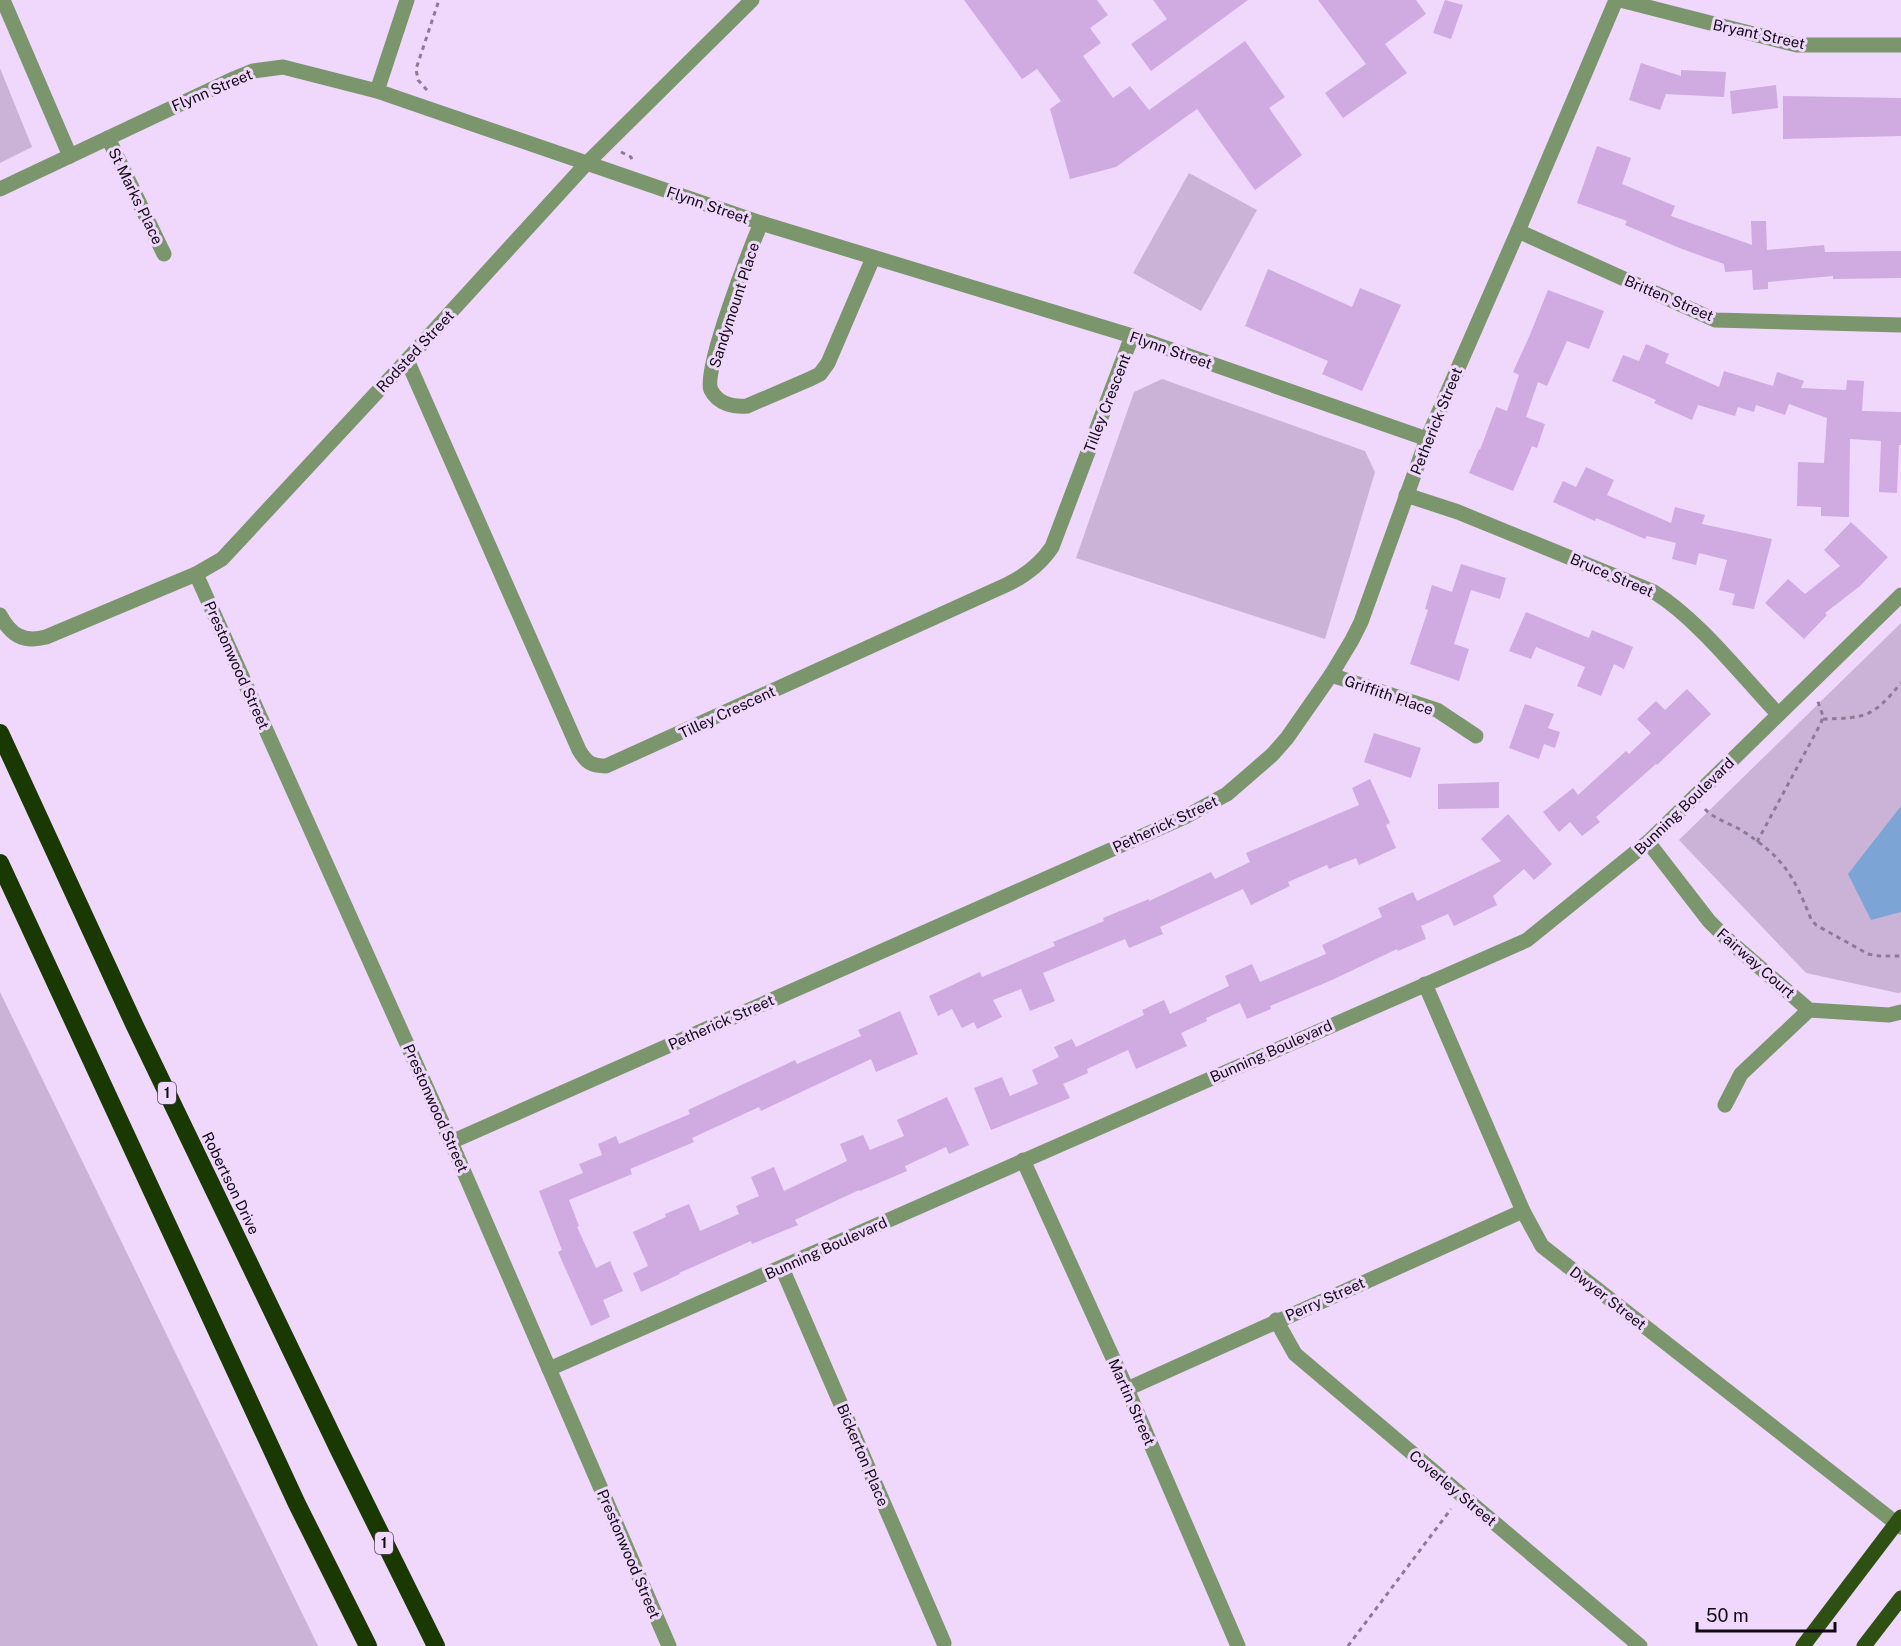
<svg xmlns="http://www.w3.org/2000/svg" width="1901" height="1646" font-family="'Public Sans',sans-serif">
<style>
.green{fill:#cbb3d8}
.water{fill:#7ca4d5}
.building{fill:#cfabe1}
.lines{fill:none;stroke-linecap:round;stroke-linejoin:round}
.path{stroke:#8c7b95;stroke-width:3;stroke-dasharray:4.5 4.5;stroke-linecap:butt}
.minor{stroke:#7b956c;stroke-width:15}
.major{stroke:#2e5113;stroke-width:15}
.highway{stroke:#1a3801;stroke-width:18}
.labels{text-anchor:middle;dominant-baseline:central;stroke-width:6;stroke-linejoin:round;paint-order:stroke}
.shield{fill:#f0d7fc;stroke:#54475a;stroke-width:1.5}
.shield-label{font-size:14px;font-weight:bold;fill:#110915}
.street-label{font-size:15px;fill:#110915;stroke:#f0d7fc}
</style>
<rect width="100%" height="100%" fill="#f0d7fc"/>
<g class="green">
<polygon points="0,68 32,147 0,163"/>
<polygon points="1189,173 1257,210 1201,311 1133,273"/>
<polygon points="1162,379 1365,451 1375,472 1325,639 1076,558 1134,392"/>
<polygon points="1901,623 1901,992 1898,993 1806,973 1679,840"/>
<polygon points="0,992 318,1646 0,1646"/>
</g>
<polygon class="water" points="1901,806 1901,912 1871,920 1848,874"/>
<g class="building">
<polygon points="964,0 1097,0 1108,15 1090,28 1101,43 1083,56 1113,98 1130,86 1149,110 1245,41 1285,97 1269,108 1302,155 1255,190 1197,109 1116,167 1070,179 1050,109 1061,101 1037,69 1022,79"/>
<polygon points="1153,0 1248,0 1151,71 1131,44 1167,19"/>
<polygon points="1318,0 1416,0 1426,14 1385,44 1407,73 1343,118 1325,93 1366,64"/>
<polygon points="1445,0 1463,5 1451,39 1433,33"/>
<polygon points="1641,63 1681,76 1681,70 1726,72 1724,97 1666,94 1660,110 1629,100"/>
<polygon points="1776,85 1778,108 1732,114 1730,91"/>
<polygon points="1783,96 1901,98 1901,136 1783,139"/>
<polygon points="1597,146 1631,158 1622,184 1675,206 1671,216 1752,245 1751,221 1766,221 1767,250 1824,245 1825,252 1901,251 1901,278 1833,279 1833,276 1768,282 1768,289 1753,290 1752,270 1725,272 1724,264 1682,249 1625,225 1627,221 1577,203"/>
<polygon points="1268,269 1352,307 1360,288 1401,305 1362,391 1322,374 1328,361 1245,326"/>
<polygon points="1548,290 1604,311 1589,349 1567,341 1547,386 1538,382 1526,417 1545,424 1537,448 1532,446 1513,491 1469,473 1479,449 1480,450 1496,407 1507,411 1519,375 1513,372 1529,337"/>
<polygon points="1646,344 1669,354 1665,363 1719,387 1724,371 1773,386 1777,372 1804,381 1801,388 1846,390 1847,380 1864,381 1862,411 1901,412 1901,445 1899,445 1897,493 1879,492 1881,441 1850,439 1849,517 1821,516 1821,507 1797,506 1798,462 1824,463 1827,418 1789,404 1785,415 1756,405 1754,412 1738,407 1735,416 1698,405 1692,420 1654,403 1656,400 1612,381 1623,355 1639,361"/>
<polygon points="1586,467 1614,480 1607,495 1671,523 1675,507 1705,515 1702,524 1772,539 1754,609 1732,605 1735,594 1719,590 1727,560 1699,553 1696,565 1672,559 1676,543 1647,536 1645,539 1596,518 1595,521 1553,502 1563,481 1576,487"/>
<polygon points="1851,522 1888,557 1860,586 1825,613 1827,615 1804,639 1765,603 1788,579 1805,594 1840,566 1824,550"/>
<polygon points="1461,564 1506,578 1500,599 1471,590 1454,644 1469,649 1459,681 1410,664 1428,610 1425,609 1432,585 1452,592"/>
<polygon points="1526,612 1589,638 1592,630 1633,647 1624,669 1614,664 1601,696 1577,686 1585,667 1536,647 1531,659 1509,651"/>
<polygon points="1687,689 1711,714 1657,765 1656,764 1596,817 1600,822 1582,836 1570,822 1559,832 1543,812 1573,788 1578,795 1626,751 1629,754 1651,733 1637,719 1656,701 1665,710"/>
<polygon points="1525,704 1554,714 1548,728 1560,732 1555,748 1544,744 1539,759 1509,748"/>
<polygon points="1374,733 1421,748 1411,778 1364,762"/>
<polygon points="1370,779 1390,823 1386,825 1396,848 1359,865 1356,858 1329,869 1327,865 1288,882 1290,886 1251,905 1243,889 1160,927 1163,934 1129,948 1125,939 1043,973 1055,1001 1030,1011 1021,989 993,1000 1002,1017 977,1029 974,1022 962,1028 952,1009 938,1016 929,996 980,972 982,977 1055,946 1053,942 1104,921 1103,918 1149,899 1149,901 1211,872 1215,879 1250,862 1246,853 1359,805 1352,788"/>
<polygon points="1499,782 1499,808 1438,809 1438,784"/>
<polygon points="1508,814 1552,864 1534,880 1524,869 1493,896 1497,905 1454,926 1448,914 1421,926 1426,939 1398,951 1397,949 1332,980 1270,1006 1271,1009 1247,1019 1240,1003 1206,1018 1207,1021 1181,1033 1187,1046 1136,1069 1128,1050 1087,1069 1088,1073 1063,1084 1070,1098 991,1130 974,1088 1002,1077 1010,1096 1038,1084 1032,1070 1059,1057 1054,1047 1072,1039 1076,1047 1144,1015 1142,1010 1164,1000 1170,1014 1229,986 1225,976 1252,964 1260,982 1326,954 1322,945 1382,917 1378,908 1413,892 1417,901 1501,861 1481,839"/>
<polygon points="900,1011 918,1054 876,1072 871,1059 761,1111 759,1107 692,1138 694,1142 630,1169 632,1174 569,1200 579,1226 577,1227 596,1268 610,1261 623,1291 603,1300 610,1317 591,1326 558,1252 562,1250 539,1191 583,1173 579,1164 602,1155 598,1144 616,1136 619,1144 690,1114 688,1110 795,1060 797,1064 861,1036 858,1030"/>
<polygon points="947,1097 969,1145 949,1154 946,1147 905,1166 907,1171 860,1191 859,1190 795,1220 798,1225 752,1244 751,1241 679,1273 680,1274 641,1292 633,1273 648,1266 633,1232 666,1217 665,1214 689,1204 700,1231 739,1214 736,1206 759,1196 751,1177 774,1167 784,1191 847,1161 840,1144 863,1135 870,1150 904,1136 897,1120"/>
</g>
<g class="lines">
<g class="path">
<polyline points="427,90 418,80 416,69 439,0"/>
<polyline points="621,152 631,157 632,160"/>
<path d="M1823 719C1867 718 1873 717 1901 683"/>
<path d="M1705 809C1714 819 1729 823 1741 830 1783 857 1793 874 1811 919L1816 925 1868 954 1879 956H1901"/>
<polyline points="1757,842 1821,723 1823,716 1817,699"/>
<polyline points="1348,1646 1451,1509"/>
</g>
<g class="minor">
<polyline points="3,0 70,156"/>
<polyline points="1620,0 1797,45 1901,45"/>
<polyline points="377,91 407,0"/>
<polyline points="108,138 164,254"/>
<polyline points="0,189 231,80 253,71 283,67 377,91 761,223 1132,336 1427,439"/>
<path d="M761 223C751 247 702 372 711 390 718 404 734 407 747 406L810 379 820 374 828 363 873 258"/>
<polyline points="1518,231 1715,320 1901,325"/>
<path d="M407 360 579 750C586 762 591 766 606 766L1006 585C1025 576 1040 565 1052 547L1132 336"/>
<path d="M1406 495 1458 512 1654 592C1699 620 1741 675 1778 714"/>
<polyline points="196,574 451,1142 669,1646"/>
<path d="M0 615C11 635 23 643 46 637L196 574 222 559 407 360 586 164 752 0"/>
<polyline points="1331,675 1437,710 1476,736"/>
<polyline points="1648,842 1709,921 1727,939 1809,1010 1889,1015 1901,1012"/>
<polyline points="1425,984 1523,1211 1542,1246 1901,1527"/>
<polyline points="1725,1105 1741,1074 1809,1010"/>
<polyline points="451,1142 1185,817 1227,794 1272,755 1287,738 1331,675 1352,640 1361,622 1427,439 1518,231 1616,0"/>
<polyline points="1023,1160 1127,1389 1238,1646"/>
<polyline points="782,1268 944,1643"/>
<polyline points="1276,1320 1295,1354 1640,1646"/>
<polyline points="549,1369 1527,940 1648,842 1901,595"/>
<polyline points="1127,1389 1523,1211"/>
</g>
<g class="major">
<polyline points="1803,1646 1901,1517"/>
<polyline points="1864,1646 1901,1598"/>
</g>
<g class="highway">
<polyline points="0,733 134,1024 339,1450 436,1646"/>
<polyline points="0,863 297,1504 368,1646"/>
</g>
</g>
<g class="labels">
<g class="shield">
<rect x="158" y="1082" width="18" height="22" rx="4.5"/>
<rect x="375" y="1532" width="18" height="22" rx="4.5"/>
</g>
<g class="shield-label">
<text x="167" y="1093">1</text>
<text x="384" y="1543">1</text>
</g>
<g class="street-label">
<text transform="translate(1759 34) rotate(12)">Bryant Street</text>
<text transform="translate(212 90) rotate(-23)">Flynn Street</text>
<text transform="translate(136 196) rotate(64)">St Marks Place</text>
<text transform="translate(708 205) rotate(19)">Flynn Street</text>
<text transform="translate(1669 298) rotate(23)">Britten Street</text>
<text transform="translate(734 305) rotate(-72)">Sandymount Place</text>
<text transform="translate(1171 350) rotate(19)">Flynn Street</text>
<text transform="translate(415 351) rotate(-47)">Rodsted Street</text>
<text transform="translate(1107 403) rotate(-69)">Tilley Crescent</text>
<text transform="translate(1436 421) rotate(-68)">Petherick Street</text>
<text transform="translate(1612 575) rotate(23)">Bruce Street</text>
<text transform="translate(237 665) rotate(66)">Prestonwood Street</text>
<text transform="translate(1389 695) rotate(19)">Griffith Place</text>
<text transform="translate(727 712) rotate(-25)">Tilley Crescent</text>
<text transform="translate(1684 806) rotate(-44)">Bunning Boulevard</text>
<text transform="translate(1165 824) rotate(-25)">Petherick Street</text>
<text transform="translate(1756 963) rotate(41)">Fairway Court</text>
<text transform="translate(721 1022) rotate(-24)">Petherick Street</text>
<text transform="translate(1271 1051) rotate(-24)">Bunning Boulevard</text>
<text transform="translate(436 1108) rotate(66)">Prestonwood Street</text>
<text transform="translate(231 1183) rotate(64)">Robertson Drive</text>
<text transform="translate(826 1248) rotate(-24)">Bunning Boulevard</text>
<text transform="translate(1608 1298) rotate(38)">Dwyer Street</text>
<text transform="translate(1325 1299) rotate(-24)">Perry Street</text>
<text transform="translate(1132 1402) rotate(66)">Martin Street</text>
<text transform="translate(863 1455) rotate(67)">Bickerton Place</text>
<text transform="translate(1453 1488) rotate(40)">Coverley Street</text>
<text transform="translate(629 1554) rotate(67)">Prestonwood Street</text>
</g>
</g>
<path d="M1697 1622v9h138v-9" fill="none" stroke="#110915" stroke-width="3"/>
<text x="1706" y="1622" font-size="18" fill="#110915" stroke="#f0d7fc" stroke-width="4.5" paint-order="stroke">50 m</text>
</svg>
